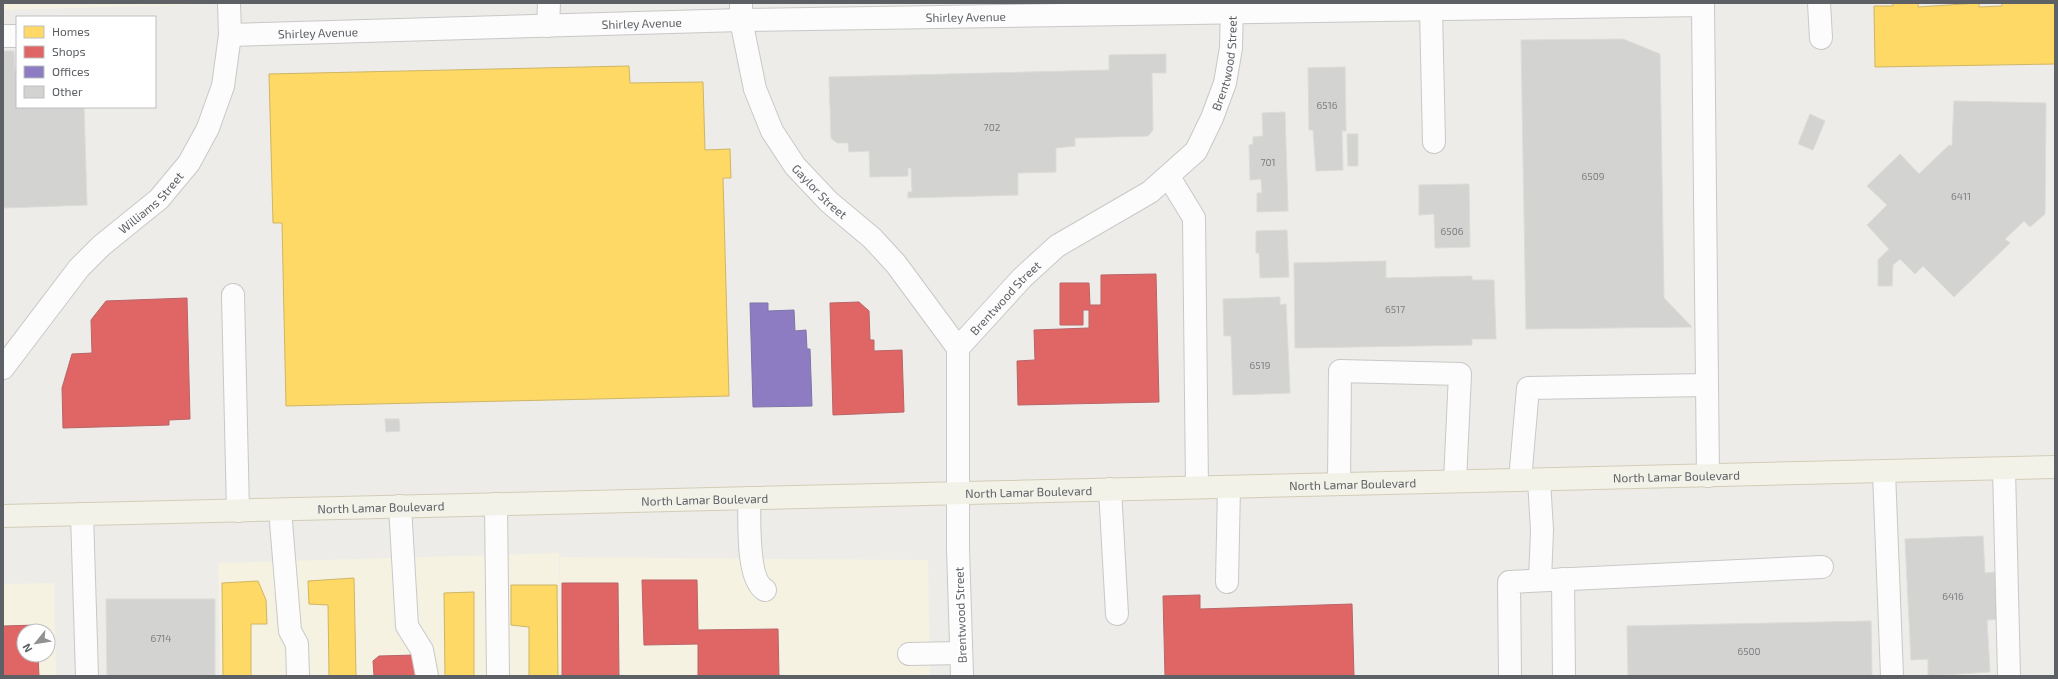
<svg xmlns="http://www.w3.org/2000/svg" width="2058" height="679" font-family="'Exo 2',sans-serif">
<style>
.commercial{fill:#f5f2e2;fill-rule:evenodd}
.homes{fill:#ffd966;stroke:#ceb566}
.shops{fill:#e06666;stroke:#b96466}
.offices{fill:#8e7cc3;stroke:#7f74a7}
.building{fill:#d3d3d1;stroke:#dcdbd7}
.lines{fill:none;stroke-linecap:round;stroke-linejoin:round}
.minor-casing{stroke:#c9c8c9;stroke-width:24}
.major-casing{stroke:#d3cdb7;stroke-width:24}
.minor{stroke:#fcfcfc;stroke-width:22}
.major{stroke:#f2f2e9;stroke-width:22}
.labels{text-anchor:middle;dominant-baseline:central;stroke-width:4;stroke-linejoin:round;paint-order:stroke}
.number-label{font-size:10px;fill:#7c7e81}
.street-label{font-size:12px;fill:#5d6065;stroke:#fff}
</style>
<rect width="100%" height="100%" fill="#edece8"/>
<g class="commercial">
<polygon points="3,3 210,3 210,4 3,10"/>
<polygon points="559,553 561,660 560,557 928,560 930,676 220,676 218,563"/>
<path d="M54 583 56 676H3V584ZM24 631H48V655H24Z"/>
</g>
<g class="homes">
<polygon points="1893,3 1918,3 1918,7 1979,3 1979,7 2002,6 2002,3 2055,3 2055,64 1875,67 1874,6 1893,6"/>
<polygon points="629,66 630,83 703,82 705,150 730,149 731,178 723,178 729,396 286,406 282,223 273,223 269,74"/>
<polygon points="354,578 356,676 329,676 328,605 309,604 308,581"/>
<polygon points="258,581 266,600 267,624 251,624 251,676 223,676 222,583"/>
<polygon points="511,585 557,585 558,676 529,676 529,627 511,625"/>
<polygon points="474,592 474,676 445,676 444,593"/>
</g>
<g class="shops">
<polygon points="1156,274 1159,402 1018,405 1017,361 1035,360 1034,330 1089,328 1089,310 1083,310 1083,325 1060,325 1060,283 1089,283 1090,305 1101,305 1101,275"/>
<polygon points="187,298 190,419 169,420 169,425 63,428 62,388 72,354 92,353 91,320 106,301"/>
<polygon points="859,302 869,311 870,340 874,340 874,351 902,350 904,412 833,415 830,303"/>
<polygon points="642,580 697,580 698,630 778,629 779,676 698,676 698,644 644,645"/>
<polygon points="562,583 618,583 619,676 562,676"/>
<polygon points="1200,595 1200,609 1352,604 1354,676 1165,676 1163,596"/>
<polygon points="37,625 37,631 24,631 24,655 38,655 39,676 3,676 3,626"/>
<polygon points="415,655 416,676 374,676 373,661 379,656"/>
</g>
<polygon class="offices" points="750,303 768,303 768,311 794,310 795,331 806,330 807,349 810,349 812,406 753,407"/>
<g class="building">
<polygon points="1623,39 1660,54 1664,298 1692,327 1526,329 1521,40"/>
<polygon points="3,51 14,51 15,71 17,70 17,107 84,107 87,205 3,208"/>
<polygon points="1166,54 1166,73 1152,73 1153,130 1148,136 1075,138 1075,146 1056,148 1056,172 1018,173 1018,195 908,198 908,192 912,192 911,168 908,168 908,176 870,177 869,151 849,152 848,143 837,143 831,138 829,77 1109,70 1109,55"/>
<polygon points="1345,67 1346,131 1342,131 1343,170 1316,171 1313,130 1309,130 1308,68"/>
<polygon points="1954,101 2046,103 2045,214 2030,227 2024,221 2005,239 2010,243 1954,297 1923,266 1915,274 1900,259 1893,265 1892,286 1878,286 1878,260 1889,249 1867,225 1887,205 1867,186 1900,154 1919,174 1949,145 1952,146"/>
<polygon points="1285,112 1288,211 1257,212 1257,193 1262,193 1261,179 1250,180 1249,145 1253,144 1253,137 1263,136 1262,113"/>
<polygon points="1810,114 1825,121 1813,150 1798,144"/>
<polygon points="1347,134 1358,134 1358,166 1348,166"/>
<polygon points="1469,184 1470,247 1435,248 1434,214 1419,215 1419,185"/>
<polygon points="1287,230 1289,277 1260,278 1259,253 1256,253 1256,231"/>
<polygon points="1386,261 1386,278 1472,276 1472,280 1494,280 1496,339 1472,339 1472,345 1295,348 1294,263"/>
<polygon points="1280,297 1280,305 1286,304 1290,393 1233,395 1231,336 1224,336 1223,299"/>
<polygon points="385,419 399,419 400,431 386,432"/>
<polygon points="1983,536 1985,573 1997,572 1999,619 1987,620 1990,672 1928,676 1928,659 1911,660 1905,539"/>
<polygon points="106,599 215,599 215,676 107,676"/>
<polygon points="1871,621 1872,676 1628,676 1627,626"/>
</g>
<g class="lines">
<g class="minor-casing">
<g id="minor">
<path id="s1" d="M741 3V20L755 89 772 131 795 166 829 202 872 238 896 264 958 348"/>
<polyline points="1819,3 1821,38"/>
<polyline points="1431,10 1434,142"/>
<polyline points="548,26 549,3"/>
<path id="s2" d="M230 35 741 20 1703 5 1708 476"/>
<polyline points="3,36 17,36"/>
<polyline points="1169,177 1194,218 1197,487"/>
<polyline points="233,295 238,511"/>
<path id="s3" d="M3 368 79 268 101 246 159 199 189 163 208 128 223 86 230 35 229 3"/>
<polyline points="2004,469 2009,676"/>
<polyline points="1884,472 1892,676"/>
<polyline points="1520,480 1528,388 1707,385"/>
<polyline points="1539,480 1542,530 1540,580"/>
<polyline points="1339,484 1340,371 1460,374 1455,481"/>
<polyline points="1110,489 1117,614"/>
<path d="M749 498C750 520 746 579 765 590"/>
<polyline points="496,504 498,676"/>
<polyline points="400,506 407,626 422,650 427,676"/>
<polyline points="280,510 290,631 297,644 298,676"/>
<polyline points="82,514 87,676"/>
<polyline points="1563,579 1564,676"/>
<polyline points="1227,582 1229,487"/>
<polyline points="909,654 961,653"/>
<path id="s4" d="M962 676 958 548V348L1022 278 1057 246 1150 192 1196 151 1212 118 1225 83 1231 48 1232 3"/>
<polyline points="1510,676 1509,582 1822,567"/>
</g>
</g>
<g class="major-casing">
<g id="major">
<path id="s5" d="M3 516 2055 467"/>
</g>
</g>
<use href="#minor" class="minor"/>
<use href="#major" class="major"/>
</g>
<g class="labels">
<g class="number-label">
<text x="1327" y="105">6516</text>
<text x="992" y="127">702</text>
<text x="1268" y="162">701</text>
<text x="1593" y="176">6509</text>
<text x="1961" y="196">6411</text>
<text x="1452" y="231">6506</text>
<text x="1395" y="309">6517</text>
<text x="1260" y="365">6519</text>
<text x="1953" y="596">6416</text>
<text x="161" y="638">6714</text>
<text x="1749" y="651">6500</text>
</g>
<g class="street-label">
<text stroke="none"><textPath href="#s2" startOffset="736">Shirley Avenue</textPath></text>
<text stroke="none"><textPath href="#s2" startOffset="412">Shirley Avenue</textPath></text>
<text stroke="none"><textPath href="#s2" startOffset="88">Shirley Avenue</textPath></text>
<text stroke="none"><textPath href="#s4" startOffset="733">Brentwood Street</textPath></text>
<text stroke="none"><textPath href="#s1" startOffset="210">Gaylor Street</textPath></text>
<text stroke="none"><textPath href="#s3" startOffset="223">Williams Street</textPath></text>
<text stroke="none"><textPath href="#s4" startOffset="397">Brentwood Street</textPath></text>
<text stroke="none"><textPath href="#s5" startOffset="1674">North Lamar Boulevard</textPath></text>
<text stroke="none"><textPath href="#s5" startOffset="1350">North Lamar Boulevard</textPath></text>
<text stroke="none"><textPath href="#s5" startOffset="1026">North Lamar Boulevard</textPath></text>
<text stroke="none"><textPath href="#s5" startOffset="702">North Lamar Boulevard</textPath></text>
<text stroke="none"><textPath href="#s5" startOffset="378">North Lamar Boulevard</textPath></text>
<text transform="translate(960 615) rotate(-92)">Brentwood Street</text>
</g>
</g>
<rect width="2058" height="679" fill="none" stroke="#5d6065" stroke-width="8"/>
<rect x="16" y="16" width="140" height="92" fill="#ffffff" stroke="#bebfc1"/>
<rect x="24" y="26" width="20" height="12" fill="#ffd966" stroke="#bebfc1"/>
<text x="52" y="36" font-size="12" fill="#5d6065">Homes</text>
<rect x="24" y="46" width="20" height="12" fill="#e06666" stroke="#bebfc1"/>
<text x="52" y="56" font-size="12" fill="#5d6065">Shops</text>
<rect x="24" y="66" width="20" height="12" fill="#8e7cc3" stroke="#bebfc1"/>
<text x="52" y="76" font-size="12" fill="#5d6065">Offices</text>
<rect x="24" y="86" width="20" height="12" fill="#d3d3d1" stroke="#bebfc1"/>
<text x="52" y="96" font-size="12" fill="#5d6065">Other</text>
<g transform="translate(36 643) rotate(240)"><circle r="19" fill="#ffffff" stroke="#bebfc1"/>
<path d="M0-3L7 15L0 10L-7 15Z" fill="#8f9193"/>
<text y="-6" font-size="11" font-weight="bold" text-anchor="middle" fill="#5d6065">N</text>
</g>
</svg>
